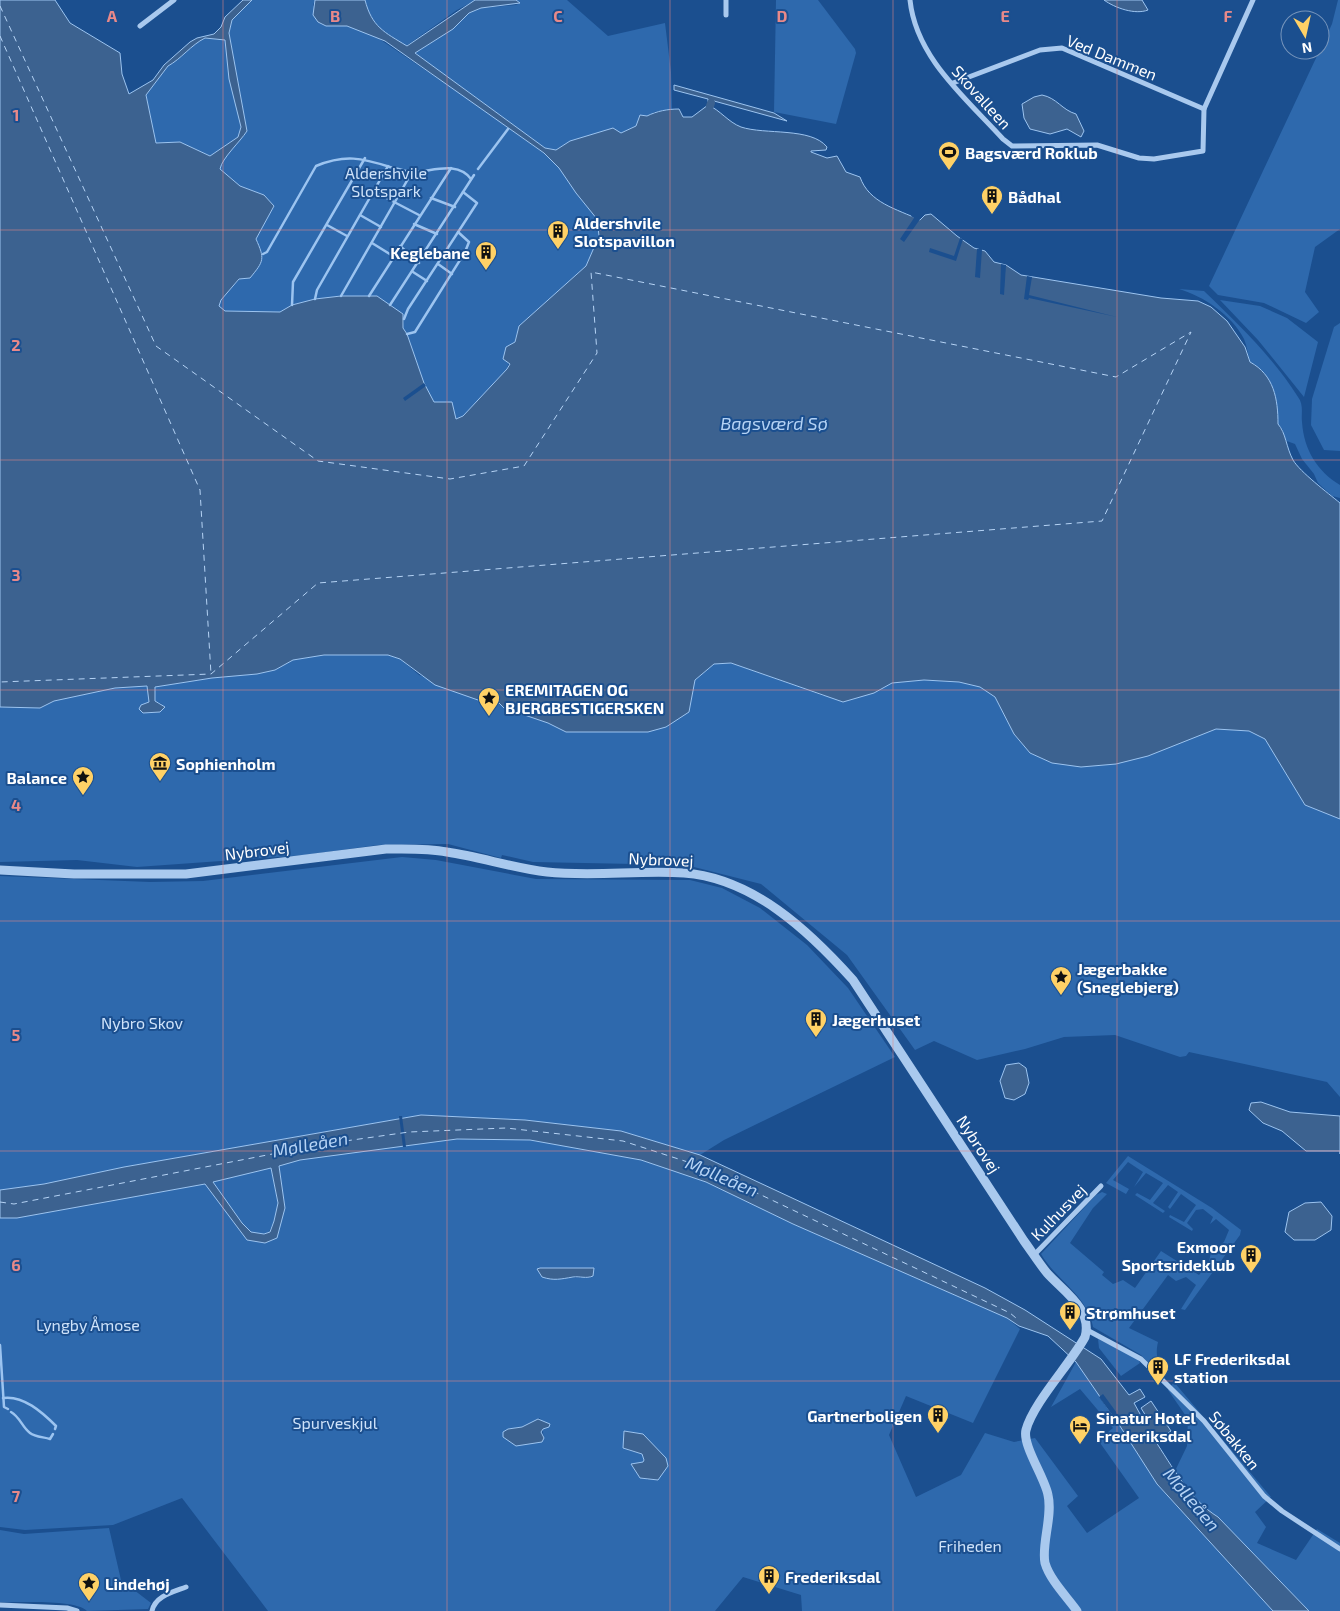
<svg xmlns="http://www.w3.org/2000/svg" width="1340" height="1611" font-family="'Exo 2',sans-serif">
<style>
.green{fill:#2e69ad;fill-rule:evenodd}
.water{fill:#3c6290;stroke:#9cc4f0;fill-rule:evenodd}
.pier{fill:#1b4f8f}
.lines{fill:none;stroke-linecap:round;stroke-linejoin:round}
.stream{stroke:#9cc4f0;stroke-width:2.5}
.canal{stroke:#3c6290;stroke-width:8}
.ferry{stroke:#b5d3f5;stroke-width:1;stroke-dasharray:6 5;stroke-linecap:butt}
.minor{stroke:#a9c9ee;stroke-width:5}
.tertiary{stroke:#a9c9ee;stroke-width:9}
.grid{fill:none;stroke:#e88989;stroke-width:1;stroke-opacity:0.55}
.labels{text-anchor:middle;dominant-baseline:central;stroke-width:4;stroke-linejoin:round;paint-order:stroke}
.street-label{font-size:16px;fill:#fff;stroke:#1b4f8f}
.poi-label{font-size:16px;font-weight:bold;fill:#fff;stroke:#1b4f8f;text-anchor:start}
.park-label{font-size:16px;fill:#cfe3fa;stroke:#1b4f8f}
.water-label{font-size:18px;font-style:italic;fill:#b5d3f5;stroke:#1b4f8f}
.grid-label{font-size:16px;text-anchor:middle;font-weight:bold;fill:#e88989;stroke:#1b4f8f;stroke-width:4;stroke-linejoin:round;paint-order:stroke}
</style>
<rect width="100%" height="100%" fill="#1b4f8f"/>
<g class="green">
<path d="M252 0H315L313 5 326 26H347L372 34 477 105 553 160 597 219 600 236 586 266 519 326 507 369 463 416 456 419 438 403H434L424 383 407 334 403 328 404 319 377 296H341L315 299 292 305 280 312 224 311 219 306 221 300 262 254 256 239 274 206 264 195 240 186 220 169C222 158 240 142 247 131L229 33 232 20Z"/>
<path d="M365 0H476L457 10 406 46C384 32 372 27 365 0Z"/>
<polygon points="516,0 567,0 608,36 665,23 671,72 672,109 654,112 636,126 621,133 570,141 556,150 545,148 415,53 453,29 469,13 481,8 516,5 520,3"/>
<polygon points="776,0 818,0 855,49 856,53 836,124 774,112"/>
<polygon points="1338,0 1340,0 1340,229 1315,247 1305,292 1319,312 1306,323 1264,303 1218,295 1209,286 1332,24"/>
<path d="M205 38 225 40 241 127 238 137 210 156 180 142 156 143 146 95 168 66C180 58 191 45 205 38Z"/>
<path d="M1179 289 1204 291C1237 323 1273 357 1298 397 1304 405 1301 413 1302 422 1304 450 1317 471 1340 485V498L1332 496 1318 483 1314 474 1302 459 1295 444 1284 440 1283 430 1278 424C1278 399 1274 375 1250 362 1248 355 1247 346 1244 339 1232 315 1203 296 1179 289Z"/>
<polygon points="1220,300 1260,306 1287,318 1318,342 1304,397 1258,340"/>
<polygon points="1340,323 1340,451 1324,450 1311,425 1312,399 1334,327"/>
<polygon points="324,655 388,655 400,659 419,675 478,700 489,699 498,702 504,708 548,723 566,732 689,712 695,680 714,664 731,663 824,696 874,693 892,683 924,680 959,682 980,687 995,697 1014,734 1030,753 1052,763 1190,738 1216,729 1249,731 1265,739 1305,805 1340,819 1340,1097 1327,1082 1189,1052 1186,1056 1180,1057 1115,1035 1064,1037 1025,1049 977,1060 934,1041 915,1050 847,955 761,884 686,865 533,862 502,855 501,858 448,844 378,845 305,855 137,867 77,860 0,862 0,707 40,708 54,701 115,688 148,686 149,702 139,706 162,704 155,701 155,687 212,678 257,674 275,670 293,660"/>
<polygon points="402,857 436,860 536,879 690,880 722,888 760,908 807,945 848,988 895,1057 724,1140 700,1155 621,1131 525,1120 421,1115 124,1167 44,1184 0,1190 0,876 150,882 203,881"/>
<path d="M457 1139 530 1140 641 1160 706 1182 793 1224 1007 1318 1020 1329 973 1423 906 1396 889 1435 916 1497 961 1475 985 1433 1014 1442 1035 1438 1078 1496 1067 1506 1087 1533 1139 1498 1098 1440 1113 1428 1080 1389 1051 1407 1076 1362 1118 1423 1157 1484 1273 1611H802L801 1595 743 1577 715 1611H268L182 1498 113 1525 25 1530 0 1527V1218H17L205 1184 247 1240 265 1243 285 1208 278 1165C336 1150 398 1146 457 1139ZM585 1268 590 1278C573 1276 558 1281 542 1277L549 1270ZM540 1418 544 1438 508 1429 522 1427ZM625 1431 643 1434 648 1480 631 1464 643 1462 644 1460 642 1454 628 1450Z"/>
<path d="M1128 1156 1212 1208 1241 1230 1240 1235 1185 1310 1181 1309 1196 1285 1186 1277 1176 1281 1168 1275 1129 1328 1158 1342C1155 1355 1158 1365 1162 1377L1141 1355 1093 1327C1088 1296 1056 1280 1041 1254L1096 1195 1102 1192 1107 1194 1093 1208 1070 1243 1104 1272 1102 1275 1113 1284 1123 1280 1135 1288 1161 1251 1199 1275 1209 1262 1211 1252 1224 1242 1229 1230 1216 1219 1210 1224 1213 1217 1203 1209 1196 1210 1187 1223 1193 1229 1192 1231 1169 1217 1170 1215 1184 1222 1196 1205 1181 1194 1170 1209 1168 1207 1178 1192 1168 1185 1153 1203 1165 1211 1163 1213 1135 1195 1137 1193 1150 1200 1163 1183 1146 1173 1134 1187 1143 1172 1128 1162 1113 1180 1129 1189 1126 1194 1106 1183Z"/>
<polygon points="271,1167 278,1204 274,1221 269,1232 264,1234 251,1232 242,1223 213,1182"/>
<polygon points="1098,1339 1138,1359 1140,1363 1121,1376 1099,1348"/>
<polygon points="1174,1382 1271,1497 1255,1512 1266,1527 1257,1543 1296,1560 1317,1529 1340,1543 1340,1611 1309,1611 1218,1517 1205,1509 1175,1471 1187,1446 1188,1419 1168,1390"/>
<path d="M109 1528 121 1580 151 1603 148 1609 87 1611C75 1599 18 1603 0 1602V1530L24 1534Z"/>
</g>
<g class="water">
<path d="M0 0H55L70 23 120 53 122 74 129 94 153 80 164 65 190 42 197 38 214 34 221 27 225 17 243 0H252L232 20 229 33 247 131C240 142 222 158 220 169L240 186 264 195 274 206 256 239C265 259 264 261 250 278L239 279 221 300 219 306 225 311 280 312 292 305 315 299 341 296H377L403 314V328L407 334 424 383 434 402H452L456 419 463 416 507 369 510 364 503 359 506 347 515 342 519 326 586 266 599 236 597 219 576 193 559 168 544 153 385 41 347 26H326L318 22 313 15 315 0H365C372 27 384 32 407 46L475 0H516L520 3 481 8 469 13 453 29 415 53 545 148 556 150 570 141 613 128 621 133 636 126 640 115 647 116C657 111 668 109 679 109L683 117H692L708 105C720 110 728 122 741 127 765 135 811 127 827 147L826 150 811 151V152L827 158 837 156 846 172 860 177C869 203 897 209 920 220L925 215 931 214 957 236 974 248 985 251 994 262 1006 265 1021 275 1161 298 1198 301 1211 307 1227 321 1245 347 1250 362C1274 375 1278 399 1278 424 1286 433 1286 447 1293 460 1300 472 1328 493 1340 503V819L1305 805 1265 739 1249 731 1216 729 1148 756 1116 764 1081 767 1052 763 1030 753 1014 734 995 697 980 687 959 682 924 680 892 683 874 693 843 702 731 663 714 664 695 680 689 712 666 727 648 732H566L548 723 504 708 498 702 489 699 478 700 435 685 400 659 388 655H324L293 660 275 670 257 674 212 678 155 687V701L165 707 160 712 143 713 139 709 141 705 149 702 147 686 115 688 54 701 40 708 0 707ZM205 38 225 40 229 79 241 127 238 137 210 156 180 142 156 143 146 95 168 66C181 59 191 45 205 38Z"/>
<path d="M1104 0H1142L1148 10C1135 15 1115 8 1104 0Z"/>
<polygon points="674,85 774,113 787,121 714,101 708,102 708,99 674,90"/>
<path d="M1042 95C1057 98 1062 110 1076 114L1084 131 1081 137 1067 129 1050 134 1030 129 1024 118 1022 104 1034 97Z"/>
<polygon points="1019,1063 1026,1068 1029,1083 1025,1094 1014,1100 1005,1098 1000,1081 1006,1065"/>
<polygon points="1261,1102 1290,1112 1340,1116 1340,1154 1340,1151 1306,1151 1282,1131 1263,1123 1249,1110 1251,1103"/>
<path d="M421 1115 525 1120 621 1131 700 1155 985 1288 1025 1310 1101 1359 1129 1395 1140 1389 1145 1397 1134 1403 1145 1423 1149 1421 1141 1408 1151 1401 1171 1431 1168 1433 1170 1436 1164 1440 1160 1436 1154 1439C1172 1466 1190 1500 1218 1517L1309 1611H1273L1157 1484 1118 1423 1076 1362 1048 1336 1019 1326 1007 1318 793 1224 706 1182 641 1160 530 1140 457 1139 300 1160 279 1166 285 1208 277 1238 265 1243 247 1240 205 1184 17 1218H0V1190L44 1184 124 1167ZM271 1168 278 1203 274 1221 270 1232 264 1234 251 1232 242 1223 213 1182Z"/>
<polygon points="1321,1202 1332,1216 1331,1230 1315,1240 1294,1240 1285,1232 1289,1212 1305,1203"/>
<path d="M540 1268H594L593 1276C586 1279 580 1276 573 1277 561 1279 554 1281 542 1277L537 1269Z"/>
<polygon points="538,1419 550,1424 549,1427 543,1429 541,1432 544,1438 542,1442 516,1446 503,1437 503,1432 508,1429 522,1427"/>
<polygon points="624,1431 643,1434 666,1458 668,1466 658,1480 640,1478 631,1464 643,1462 644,1460 642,1454 623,1448"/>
</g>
<g class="pier">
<polygon points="912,213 920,217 923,215 904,242 900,239 914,218 911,216"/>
<polygon points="960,238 963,239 956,261 929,252 930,248 954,256"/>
<polygon points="977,249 982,249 980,278 975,277"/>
<polygon points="1001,264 1006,265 1004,295 1000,294"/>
<polygon points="1027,276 1032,277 1029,295 1117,317 1029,298 1028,300 1024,299"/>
<polygon points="424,383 426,386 405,401 403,398"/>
<polygon points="399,1116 402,1116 406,1147 403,1147"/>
<polygon points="1103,1394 1122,1420 1118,1423 1099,1397"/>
</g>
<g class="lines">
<g class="stream">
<polyline points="478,169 508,129"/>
<polyline points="373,191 419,215"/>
<polyline points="431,198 455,207"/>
<polyline points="360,215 381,227"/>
<polyline points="414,224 437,234"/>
<polyline points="327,225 347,236"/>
<polyline points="372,243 393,256"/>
<polyline points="400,246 419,263"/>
<path d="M263 254 267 252 316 166C345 154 362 158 390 167 397 168 406 172 413 172 431 172 457 160 471 179"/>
<polyline points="438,264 452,274"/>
<polyline points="413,272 427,281"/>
<polyline points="341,296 412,172"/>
<polyline points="369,296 451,168"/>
<polyline points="315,299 317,290 388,166"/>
<polyline points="292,305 293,282 365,158"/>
<polyline points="390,305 474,175"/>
<polyline points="404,319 408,309 477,203 463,192"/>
<polyline points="407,334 415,332 465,252 469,242 458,232"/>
<polyline points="0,1345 4,1407 8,1409"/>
<path d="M3 1398C23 1395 42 1412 56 1426L55 1429"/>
<path d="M11 1412C20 1417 22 1427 30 1433 35 1437 44 1437 50 1439L53 1434"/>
</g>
<polyline class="canal" points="710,106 711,103"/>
<g class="ferry">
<polyline points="0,6 156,346 318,461 450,479 524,466 597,353 591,272 1116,377 1191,332 1102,521 318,583 211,674 0,682"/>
<polyline points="0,36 200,490 211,674"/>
<polyline points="0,1202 14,1204 324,1144 409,1132 506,1128 623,1141 700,1166 1010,1313 1016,1318"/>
</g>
<g class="minor">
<path d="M910 0C916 58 966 98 1003 139L1012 146 1097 145 1139 158 1154 159 1203 151 1204 109 1253 0"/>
<polyline points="726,15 726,0"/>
<polyline points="140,26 174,0"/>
<polyline points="953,83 1040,50 1062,48 1204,109"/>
<polyline points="1034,1255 1101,1186"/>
<polyline points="1087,1330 1141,1359 1204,1421 1264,1496 1282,1511 1340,1549"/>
<polyline points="0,1605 67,1608 77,1611"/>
<path d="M152 1611C155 1596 173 1592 186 1587"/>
</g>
<path class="tertiary" d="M0 870 74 874H186L386 849C407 849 427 848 447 852 481 857 513 868 547 872 592 877 639 870 684 873 753 878 809 931 853 980L1024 1241C1032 1252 1039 1263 1047 1273 1063 1291 1093 1309 1085 1337 1071 1363 1033 1403 1026 1430 1022 1445 1045 1478 1048 1495 1053 1516 1041 1545 1045 1563 1050 1580 1067 1597 1077 1611"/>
</g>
<path class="grid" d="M223 0V1611M447 0V1611M670 0V1611M893 0V1611M1117 0V1611M0 230H1340M0 460H1340M0 690H1340M0 921H1340M0 1151H1340M0 1381H1340"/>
<defs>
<g id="stadium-pin" transform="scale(1.125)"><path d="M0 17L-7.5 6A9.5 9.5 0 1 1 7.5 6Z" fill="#ffd166" stroke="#1b4f8f"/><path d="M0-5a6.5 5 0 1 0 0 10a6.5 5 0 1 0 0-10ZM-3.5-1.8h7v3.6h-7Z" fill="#111"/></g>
<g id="building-pin" transform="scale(1.125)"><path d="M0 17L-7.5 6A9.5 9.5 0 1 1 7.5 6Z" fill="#ffd166" stroke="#1b4f8f"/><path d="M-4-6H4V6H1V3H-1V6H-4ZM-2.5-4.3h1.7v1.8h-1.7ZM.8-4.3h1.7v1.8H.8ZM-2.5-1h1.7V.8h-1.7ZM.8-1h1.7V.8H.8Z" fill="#111"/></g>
<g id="sight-pin" transform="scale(1.125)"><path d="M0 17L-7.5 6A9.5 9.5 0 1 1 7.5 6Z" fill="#ffd166" stroke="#1b4f8f"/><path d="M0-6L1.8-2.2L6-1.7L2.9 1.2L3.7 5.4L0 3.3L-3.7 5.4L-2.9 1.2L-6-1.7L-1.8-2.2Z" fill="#111"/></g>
<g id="museum-pin" transform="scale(1.125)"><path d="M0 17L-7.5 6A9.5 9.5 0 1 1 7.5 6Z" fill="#ffd166" stroke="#1b4f8f"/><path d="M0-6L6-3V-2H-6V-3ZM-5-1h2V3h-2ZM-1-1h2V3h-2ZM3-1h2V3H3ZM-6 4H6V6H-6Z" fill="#111"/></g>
<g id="hotel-pin" transform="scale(1.125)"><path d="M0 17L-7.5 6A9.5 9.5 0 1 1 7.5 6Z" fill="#ffd166" stroke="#1b4f8f"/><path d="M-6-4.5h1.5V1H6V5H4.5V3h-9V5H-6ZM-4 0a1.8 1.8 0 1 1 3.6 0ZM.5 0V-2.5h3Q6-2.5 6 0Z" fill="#111"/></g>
</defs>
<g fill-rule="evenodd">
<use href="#stadium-pin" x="949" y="152"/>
<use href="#building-pin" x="992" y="196"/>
<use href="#building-pin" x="558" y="231"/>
<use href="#building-pin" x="486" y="252"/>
<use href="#sight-pin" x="489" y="698"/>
<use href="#museum-pin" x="160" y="763"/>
<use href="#sight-pin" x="83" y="777"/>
<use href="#sight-pin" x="1061" y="977"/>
<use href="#building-pin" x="816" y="1019"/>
<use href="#building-pin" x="1251" y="1255"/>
<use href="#building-pin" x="1070" y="1312"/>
<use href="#building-pin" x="1158" y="1367"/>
<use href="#building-pin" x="938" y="1415"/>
<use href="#hotel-pin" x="1080" y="1426"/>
<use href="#building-pin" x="769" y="1576"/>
<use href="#sight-pin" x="89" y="1583"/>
</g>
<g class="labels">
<g class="street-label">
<text transform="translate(1112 57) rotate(22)">Ved Dammen</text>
<text transform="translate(982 97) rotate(48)">Skovalleen</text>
<text transform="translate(257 850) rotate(-7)">Nybrovej</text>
<text transform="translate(661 859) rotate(2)">Nybrovej</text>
<text transform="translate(979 1144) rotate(57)">Nybrovej</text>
<text transform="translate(1058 1212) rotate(-46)">Kulhusvej</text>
<text transform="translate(1235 1440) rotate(51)">Søbakken</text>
</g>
<g class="poi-label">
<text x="965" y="152">Bagsværd Roklub</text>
<text x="1008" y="196">Bådhal</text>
<text x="574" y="222">Aldershvile<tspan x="574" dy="18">Slotspavillon</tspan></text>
<text x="470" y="252" text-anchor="end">Keglebane</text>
<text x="505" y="689">EREMITAGEN OG<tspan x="505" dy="18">BJERGBESTIGERSKEN</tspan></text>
<text x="176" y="763">Sophienholm</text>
<text x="67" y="777" text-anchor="end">Balance</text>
<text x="1077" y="968">Jægerbakke<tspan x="1077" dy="18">(Sneglebjerg)</tspan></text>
<text x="832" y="1019">Jægerhuset</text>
<text x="1235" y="1246" text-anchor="end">Exmoor<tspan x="1235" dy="18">Sportsrideklub</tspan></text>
<text x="1086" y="1312">Strømhuset</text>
<text x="1174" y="1358">LF Frederiksdal<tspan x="1174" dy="18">station</tspan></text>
<text x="922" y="1415" text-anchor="end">Gartnerboligen</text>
<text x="1096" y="1417">Sinatur Hotel<tspan x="1096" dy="18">Frederiksdal</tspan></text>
<text x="785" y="1576">Frederiksdal</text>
<text x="105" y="1583">Lindehøj</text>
</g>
<g class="park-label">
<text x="386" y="172">Aldershvile<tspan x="386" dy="18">Slotspark</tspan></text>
<text x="142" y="1022">Nybro Skov</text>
<text x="88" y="1324">Lyngby Åmose</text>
<text x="335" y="1422">Spurveskjul</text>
<text x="970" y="1545">Friheden</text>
</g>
<g class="water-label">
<text x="774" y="423">Bagsværd Sø</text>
<text transform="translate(310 1144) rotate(-10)">Mølleåen</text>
<text transform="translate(722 1176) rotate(23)">Mølleåen</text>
<text transform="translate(1192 1499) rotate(50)">Mølleåen</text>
</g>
</g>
<g class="grid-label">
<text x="112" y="22">A</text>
<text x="335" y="22">B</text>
<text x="558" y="22">C</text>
<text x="782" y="22">D</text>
<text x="1005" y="22">E</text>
<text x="1228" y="22">F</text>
<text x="16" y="121">1</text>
<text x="16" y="351">2</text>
<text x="16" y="581">3</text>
<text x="16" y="811">4</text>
<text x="16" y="1041">5</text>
<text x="16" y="1271">6</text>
<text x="16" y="1502">7</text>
</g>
<g transform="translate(1305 35) rotate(171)"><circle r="24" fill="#1b4f8f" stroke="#7695bc"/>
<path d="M0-4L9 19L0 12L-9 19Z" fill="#ffd166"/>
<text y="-8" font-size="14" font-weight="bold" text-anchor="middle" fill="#ffffff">N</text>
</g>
</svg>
